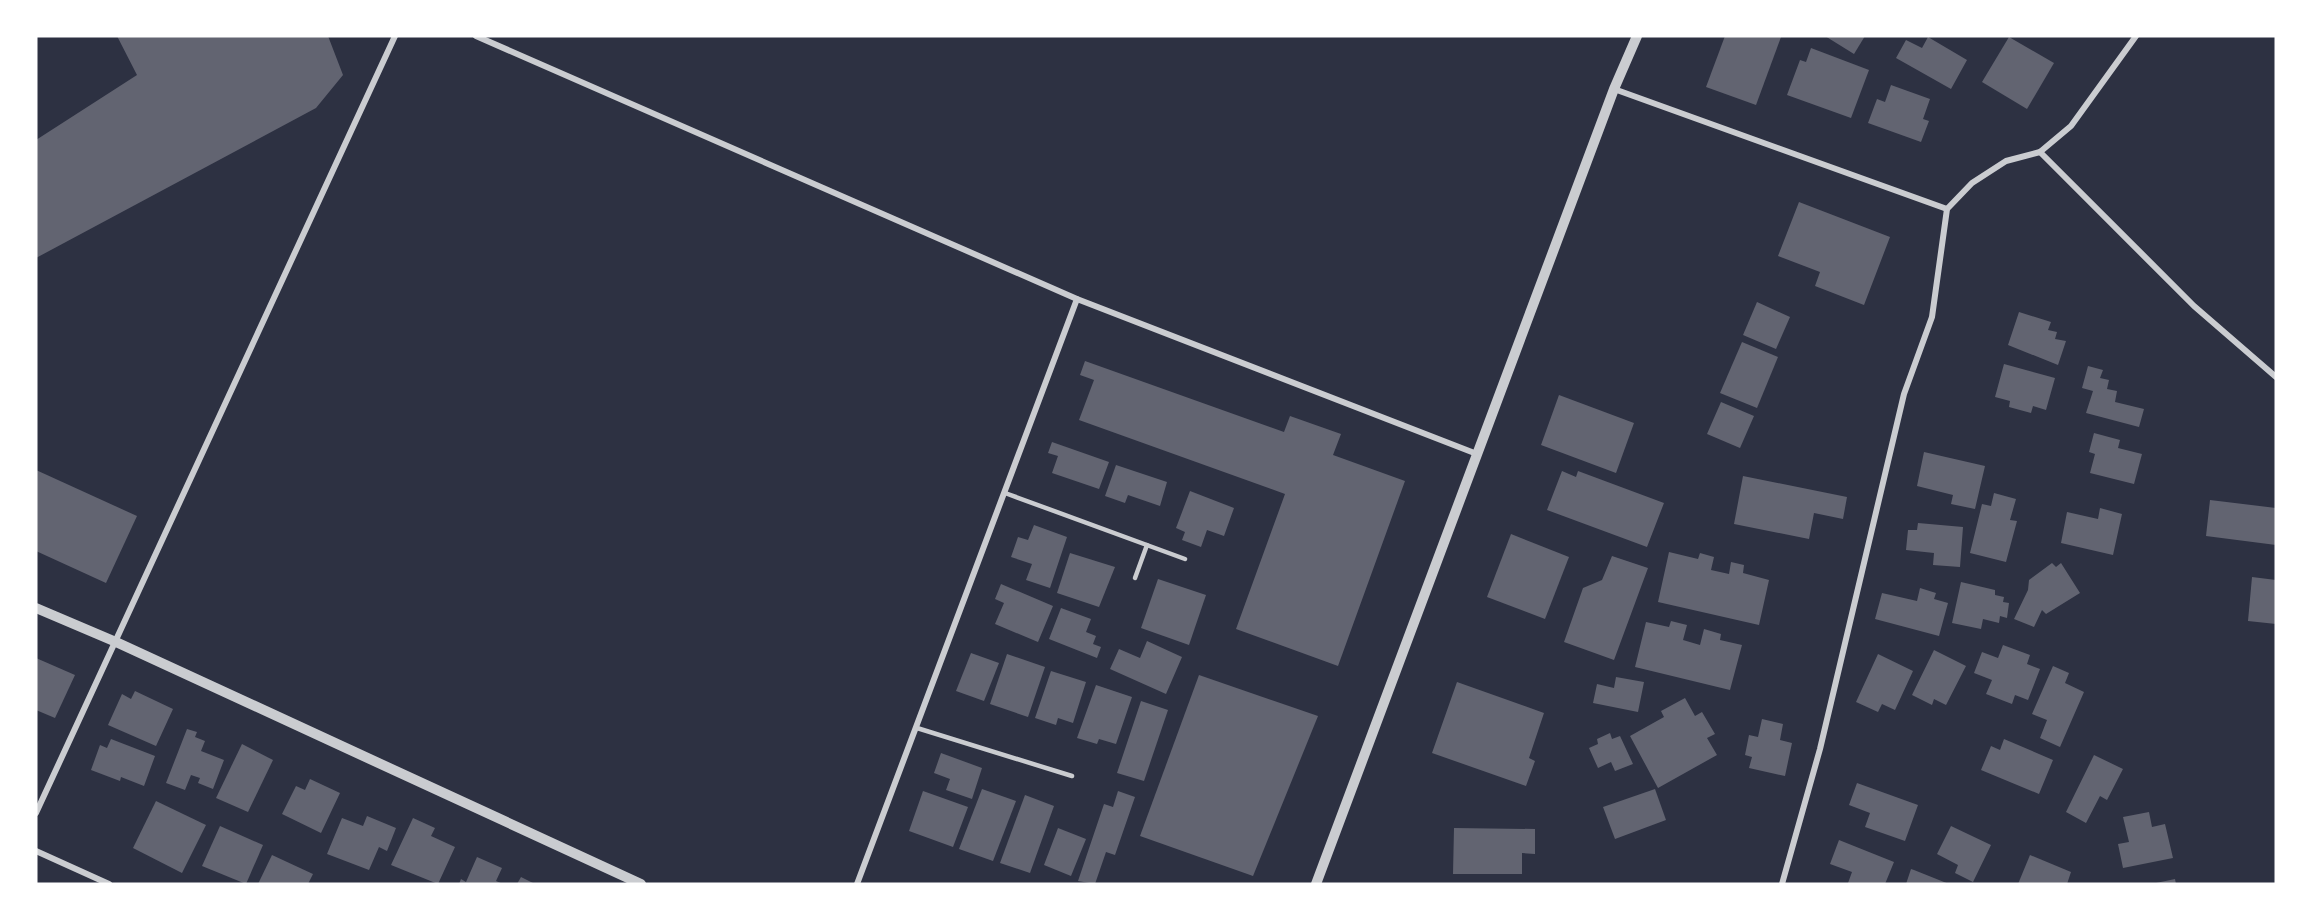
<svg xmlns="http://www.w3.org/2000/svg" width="2312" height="920" font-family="Rubik,sans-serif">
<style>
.building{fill:#626471}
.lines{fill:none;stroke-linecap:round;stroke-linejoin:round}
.service{stroke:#caccd0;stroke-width:4.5}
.minor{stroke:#caccd0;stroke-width:6}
.tertiary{stroke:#caccd0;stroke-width:10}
</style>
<rect width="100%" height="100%" fill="#2d3142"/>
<g class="building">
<polygon points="117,36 328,36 343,75 316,108 36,258 36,140 137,75"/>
<polygon points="1725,36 1781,37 1756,105 1706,87"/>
<polygon points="1825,36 1865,36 1854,54"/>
<polygon points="1928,37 1967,60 1951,89 1896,58 1906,40 1922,48"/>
<polygon points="2009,37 2054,63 2027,109 1982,82"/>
<polygon points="1811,48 1869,70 1851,118 1787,95 1800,60 1806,62"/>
<polygon points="1891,85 1930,99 1923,119 1929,121 1921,142 1868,123 1877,99 1885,102"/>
<polygon points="1799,202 1890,237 1864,305 1815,286 1820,272 1778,256"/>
<polygon points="1757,302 1790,317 1776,349 1743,335"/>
<polygon points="2019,312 2051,322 2048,330 2057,332 2055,339 2066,341 2058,365 2008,345"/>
<polygon points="1742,342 1778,357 1757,408 1720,393"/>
<polygon points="1085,361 1284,432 1290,416 1341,434 1333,455 1405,481 1338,666 1236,629 1285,494 1079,420 1094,380 1080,375"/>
<polygon points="2004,364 2055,378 2046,410 2033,406 2031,413 2009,407 2010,401 1995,397"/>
<polygon points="2088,366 2103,370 2100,378 2109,380 2107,389 2117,391 2115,402 2144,409 2139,427 2086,413 2093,391 2082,388"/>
<polygon points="1559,395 1634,423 1616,473 1541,445"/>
<polygon points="1721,402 1754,416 1740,448 1707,434"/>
<polygon points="2094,433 2120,440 2118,448 2142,454 2134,484 2090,473 2095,454 2089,452"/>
<polygon points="1052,442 1109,462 1099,489 1052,473 1058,456 1048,453"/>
<polygon points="1924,452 1985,466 1975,509 1951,504 1953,495 1917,486"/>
<polygon points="1116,465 1167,482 1160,506 1128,495 1125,503 1105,496"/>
<polygon points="36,470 137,516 106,583 36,551"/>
<polygon points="1562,471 1576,477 1578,471 1664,503 1647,547 1547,510"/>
<polygon points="1743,476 1847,497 1843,519 1814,513 1809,539 1734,524"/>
<polygon points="1190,491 1234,508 1224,536 1207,530 1201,547 1182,540 1185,532 1176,528"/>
<polygon points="1994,493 2016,499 2010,520 2017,521 2006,562 1970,553 1982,504 1991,506"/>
<polygon points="2210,500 2276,508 2276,545 2206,536"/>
<polygon points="2100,508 2122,514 2113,555 2061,543 2067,512 2098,519"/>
<polygon points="1918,523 1963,527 1960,567 1933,565 1934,553 1906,550 1908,530 1917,530"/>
<polygon points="1034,525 1067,537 1050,588 1026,580 1032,564 1011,557 1018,537 1028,540"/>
<polygon points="1511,534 1569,557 1545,619 1487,597"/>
<polygon points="1669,552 1698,559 1700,553 1714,557 1711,570 1729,574 1731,562 1744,565 1743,573 1769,580 1759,625 1658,602"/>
<polygon points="1070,553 1115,567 1099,607 1057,593"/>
<polygon points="1612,556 1648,568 1614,660 1564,642 1583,588 1602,580"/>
<polygon points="2052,563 2056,567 2061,563 2080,593 2046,614 2042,610 2034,627 2014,619 2028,590 2029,580"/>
<polygon points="2252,577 2276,580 2276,624 2248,621"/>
<polygon points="1158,579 1206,595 1189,645 1141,628"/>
<polygon points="1961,582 1995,590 1995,595 2004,597 2003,602 2009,603 2007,618 2000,616 1999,623 1983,619 1981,629 1952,623"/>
<polygon points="1001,584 1053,606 1038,642 995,624 1004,603 995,599"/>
<polygon points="1920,588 1936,593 1934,599 1948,603 1939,636 1875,619 1882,593 1917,601"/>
<polygon points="1061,608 1091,619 1086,632 1096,636 1093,644 1101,647 1097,658 1049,639"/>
<polygon points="1671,621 1687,625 1683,640 1700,645 1704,629 1721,634 1720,640 1742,645 1730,690 1635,667 1646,622 1669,627"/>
<polygon points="1147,641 1182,657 1166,694 1110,669 1119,649 1140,658"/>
<polygon points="2003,645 2030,655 2027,664 2040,669 2028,700 2015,695 2012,704 1986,694 1992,680 1974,673 1982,652 1998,658"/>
<polygon points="1934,650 1966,666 1946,705 1934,699 1932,705 1912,695"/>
<polygon points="971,653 999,663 984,701 956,691"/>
<polygon points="1007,654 1045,667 1028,717 990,704"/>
<polygon points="1878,654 1913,671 1895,710 1882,704 1878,712 1856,702"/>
<polygon points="36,658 75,675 55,718 36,710"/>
<polygon points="2053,666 2069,673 2065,683 2084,692 2060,747 2040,738 2047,720 2032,714"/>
<polygon points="1051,671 1086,682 1073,723 1058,718 1056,725 1035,718"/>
<polygon points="1199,675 1318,716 1253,876 1140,836"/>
<polygon points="1616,677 1644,682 1638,712 1593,703 1597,684 1614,688"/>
<polygon points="1457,682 1544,713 1529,758 1535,761 1526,786 1432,753"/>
<polygon points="1096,685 1132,697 1116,744 1099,739 1097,744 1077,738"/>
<polygon points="135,691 173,709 156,746 108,725 122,694 131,699"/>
<polygon points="1685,698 1695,716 1702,712 1715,734 1707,738 1717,755 1658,788 1630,736 1664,717 1661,711"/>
<polygon points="1141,701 1168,710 1144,781 1117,773"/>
<polygon points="1762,719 1783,724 1780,740 1792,743 1785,776 1749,768 1752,757 1745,755 1749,735 1758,737"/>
<polygon points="187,729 197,732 195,737 205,741 201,751 224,760 213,789 198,783 200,778 191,775 185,790 166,783"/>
<polygon points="1610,733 1612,739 1620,736 1633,764 1615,771 1611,762 1598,768 1589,748 1598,744 1597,739"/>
<polygon points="111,739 155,756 144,786 121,777 120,781 91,770 100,745 107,748"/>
<polygon points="2004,739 2053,760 2039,794 1981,770 1991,746 2000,750"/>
<polygon points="242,744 273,760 248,812 216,798"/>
<polygon points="941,753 982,768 972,799 946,790 950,779 934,773"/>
<polygon points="2094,755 2123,769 2107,800 2100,796 2086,823 2066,812"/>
<polygon points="310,779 340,793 321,833 282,814 296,786 305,790"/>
<polygon points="1857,783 1918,805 1905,841 1865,827 1870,813 1849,805"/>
<polygon points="982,789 1016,801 993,861 959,849"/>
<polygon points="1655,789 1666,820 1615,839 1603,807"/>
<polygon points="923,791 968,807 953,847 909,831"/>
<polygon points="1118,791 1135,797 1115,855 1106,852 1095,884 1078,881 1104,804 1113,807"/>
<polygon points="1025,795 1054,806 1030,873 1000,863"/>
<polygon points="156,801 206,825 182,873 133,848"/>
<polygon points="2149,812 2152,827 2165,824 2173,858 2123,868 2118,844 2129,842 2123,817"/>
<polygon points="367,816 396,828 387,851 379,847 369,870 327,854 342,818 363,826"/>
<polygon points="413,818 435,828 431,836 455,847 438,884 391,865"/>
<polygon points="220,826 263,845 246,884 202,866"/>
<polygon points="1951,826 1991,845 1973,882 1955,873 1958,865 1937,854"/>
<polygon points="1058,828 1086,839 1071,876 1044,865"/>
<polygon points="1454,828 1535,829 1535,854 1522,853 1522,874 1453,874"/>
<polygon points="1839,840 1894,862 1885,884 1848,883 1852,872 1830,864"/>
<polygon points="272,855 313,874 308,884 258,884"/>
<polygon points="2030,855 2071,872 2067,884 2018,884"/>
<polygon points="477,857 502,868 496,881 503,884 459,884 461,879 466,882"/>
<polygon points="1911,869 1914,870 1949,884 1906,884"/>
<polygon points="521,877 535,884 517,884"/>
<polygon points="2175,879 2176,884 2156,884 2156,883"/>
</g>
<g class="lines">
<g class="service">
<polyline points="1005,493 1185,559"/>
<polyline points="1135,578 1147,545"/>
<polyline points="917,728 1072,776"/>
</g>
<g class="minor">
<polyline points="476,36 1077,299 1477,454"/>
<polyline points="1614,89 1947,209"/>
<polyline points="2040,152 2194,306 2276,377"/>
<polyline points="36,813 395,36"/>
<polyline points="36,851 109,884"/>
<polyline points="857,884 1077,299"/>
<polyline points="1782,884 1820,749 1904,394 1932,317 1947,209 1972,183 2006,161 2040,152 2071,126 2136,36"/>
</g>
<g class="tertiary">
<polyline points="36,608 116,642 641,884"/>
<polyline points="1316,884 1614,89 1637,36"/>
</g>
</g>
<rect width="2312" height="920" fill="none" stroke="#ffffff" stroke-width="75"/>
</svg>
